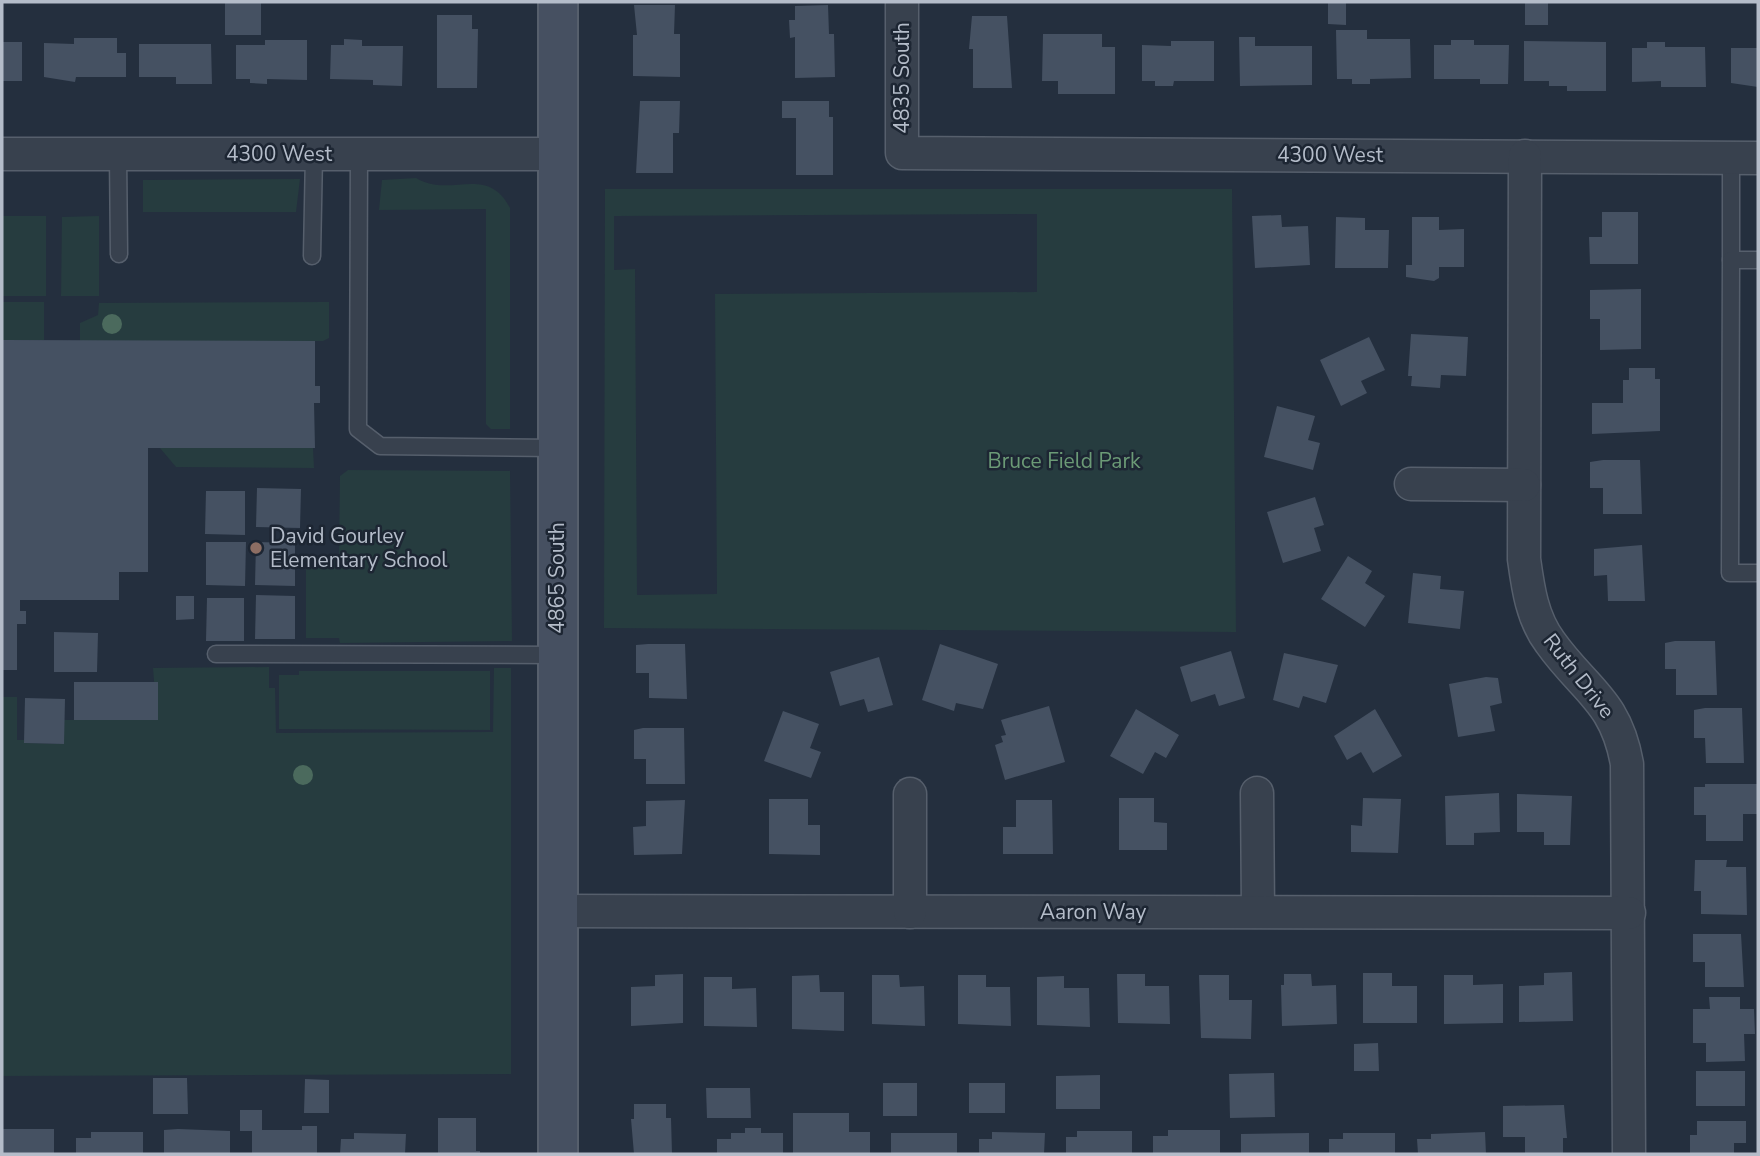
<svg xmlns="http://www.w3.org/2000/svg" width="1760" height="1156" font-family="'Nunito Sans',sans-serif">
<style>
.green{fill:#263c3f;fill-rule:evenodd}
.building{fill:#455162}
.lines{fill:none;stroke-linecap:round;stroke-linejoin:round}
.lane-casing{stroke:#565f6c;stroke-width:19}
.street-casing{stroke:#565f6c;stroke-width:35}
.secondary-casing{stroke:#565f6c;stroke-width:42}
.lane{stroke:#38414e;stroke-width:16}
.street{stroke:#38414e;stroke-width:32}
.secondary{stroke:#465061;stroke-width:38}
.tree{fill:#4b6a5d}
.education-dot{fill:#8d6e63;stroke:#1d2633;stroke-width:2.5}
.labels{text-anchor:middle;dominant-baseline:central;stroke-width:5;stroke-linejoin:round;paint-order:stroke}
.street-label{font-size:21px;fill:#b4bcc9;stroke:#1d2633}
.park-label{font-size:21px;fill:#6b9a76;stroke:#1d2633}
.poi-label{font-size:21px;fill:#b4bcc9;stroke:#1d2633;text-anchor:start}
</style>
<rect width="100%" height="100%" fill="#242f3e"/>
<g class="green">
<path d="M416 178C450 199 487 163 510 208V429H491L486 424V209L379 210 382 180Z"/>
<polygon points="300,179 296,212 143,212 143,180"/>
<path d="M605 189H1232L1236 632 604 628ZM1037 214V292L715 294 717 594 637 595 635 269 614 270V216Z"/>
<rect x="2" y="216" width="44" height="80"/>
<polygon points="99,216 99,296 61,296 62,217"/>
<rect x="2" y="302" width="42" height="38"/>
<polygon points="329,302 329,338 323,341 80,341 80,323 98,315 99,303"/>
<polygon points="160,448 313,448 314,468 176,467"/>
<polygon points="348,470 510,471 512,641 340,643 339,638 306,638 306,556 339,556 340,476"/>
<polygon points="269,667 269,688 275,688 276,733 493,732 494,668 511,668 511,1074 2,1076 2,697 17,697 17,740 24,740 25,743 64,744 64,720 157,719 153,668"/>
<polygon points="299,671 490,671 490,730 279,729 279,675 299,675"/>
</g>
<g class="building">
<rect x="225" y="2" width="36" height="33"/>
<polygon points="1328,2 1346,2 1346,25 1328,24"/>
<rect x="1525" y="2" width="23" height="23"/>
<polygon points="634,5 675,5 674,34 680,34 680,77 633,76 633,35 637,35"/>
<polygon points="828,5 829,34 834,34 835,77 795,78 795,37 790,38 789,20 795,20 795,6"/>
<polygon points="437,15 472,15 472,29 478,29 477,88 437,88"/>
<polygon points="972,16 1007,16 1012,88 973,88 973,49 969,49"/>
<polygon points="1336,30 1367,30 1367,39 1410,39 1411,78 1370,79 1370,84 1352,84 1352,79 1337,79"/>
<polygon points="1043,34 1102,34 1102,47 1115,47 1115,94 1058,94 1058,81 1042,81"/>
<polygon points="1239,37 1255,37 1255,46 1312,46 1312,85 1240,86"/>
<polygon points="74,38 117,38 117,53 126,53 126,77 76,77 75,82 44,77 44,43 74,44"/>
<polygon points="344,39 362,40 362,46 403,46 402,86 373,85 373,80 330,79 331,45 344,45"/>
<polygon points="265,40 307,40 307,80 267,79 267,84 250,83 250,79 236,79 236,45 265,45"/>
<polygon points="1451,40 1474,40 1474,45 1509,45 1508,84 1480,84 1480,79 1434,79 1434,45 1451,45"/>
<polygon points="1171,41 1214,41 1214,81 1174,81 1173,86 1155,86 1155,81 1142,81 1142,45 1171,46"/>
<polygon points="1524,41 1606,42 1606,91 1567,91 1567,86 1549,86 1549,81 1524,81"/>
<rect x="2" y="42" width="20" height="39"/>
<polygon points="1647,42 1665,42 1665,47 1705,47 1706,87 1661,87 1661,81 1632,82 1632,48 1647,48"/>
<polygon points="139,44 211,44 212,84 176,84 176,77 139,77"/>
<polygon points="1731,48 1758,48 1758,87 1731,83"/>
<polygon points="640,101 680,101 679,133 673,133 673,173 636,173"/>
<polygon points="782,101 829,101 829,117 833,117 833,175 796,175 796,118 782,118"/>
<polygon points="1602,212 1638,212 1638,264 1590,264 1589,237 1602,237"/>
<polygon points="1281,215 1282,227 1308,226 1310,265 1255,268 1252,216"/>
<polygon points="1336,217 1365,218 1365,230 1389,230 1388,268 1335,268"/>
<polygon points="1412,217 1439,217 1439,230 1464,229 1464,267 1439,267 1439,278 1434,281 1406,277 1406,265 1412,265"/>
<polygon points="1641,289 1641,349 1600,350 1600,319 1590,319 1590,290"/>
<polygon points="1411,334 1468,337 1466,376 1441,375 1440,388 1411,386 1412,376 1408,376"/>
<polygon points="1369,337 1385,370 1361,381 1367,393 1341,406 1320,360"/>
<polygon points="2,340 315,341 315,386 320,386 320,403 314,403 315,448 148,448 148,572 119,572 119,600 20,600 20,611 26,611 26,624 17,624 17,670 2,670"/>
<polygon points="1629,368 1655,368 1655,379 1660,379 1660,431 1592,434 1592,403 1623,403 1623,380 1629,380"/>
<polygon points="1277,406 1315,416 1308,440 1320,443 1313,470 1264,457"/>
<polygon points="1603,460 1640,460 1642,514 1603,514 1603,488 1590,488 1590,462"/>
<polygon points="257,488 301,489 300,528 256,527"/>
<polygon points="206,491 245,491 245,535 205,534"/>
<polygon points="1315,497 1324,525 1314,528 1321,551 1283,563 1267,512"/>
<polygon points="206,542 246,542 245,586 206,585"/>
<polygon points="256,542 295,543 295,586 255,585"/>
<polygon points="1642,545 1645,601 1608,601 1607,575 1594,576 1594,549"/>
<polygon points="1348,556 1372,571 1365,583 1385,596 1365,627 1321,599"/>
<polygon points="1413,573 1441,576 1440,589 1464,591 1460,629 1408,623"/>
<polygon points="256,595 295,596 295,639 255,639"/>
<polygon points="176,596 194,596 194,619 176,620"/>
<polygon points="207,598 244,598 244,641 206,641"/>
<polygon points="54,632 98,633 97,672 54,672"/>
<polygon points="1675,641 1715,641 1717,695 1676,695 1676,669 1665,669 1665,643"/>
<polygon points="648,644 685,644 687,699 649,698 649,673 636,673 636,645"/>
<polygon points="940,644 998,664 983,709 956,703 954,711 922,700"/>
<polygon points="1231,651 1245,698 1219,706 1215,694 1191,702 1180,667"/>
<polygon points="1284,653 1338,665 1326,703 1303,696 1299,708 1273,700"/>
<polygon points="879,657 893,705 868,712 864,699 840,706 830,672"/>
<polygon points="1486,677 1498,678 1502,703 1490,706 1495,731 1458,737 1449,684"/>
<rect x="74" y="682" width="84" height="38"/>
<polygon points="25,698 65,699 64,744 24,743"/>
<polygon points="1049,706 1065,762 1005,780 995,745 1003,742 1001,736 1006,735 1001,720"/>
<polygon points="1705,708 1742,708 1744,763 1706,763 1705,738 1694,738 1694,710"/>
<polygon points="1136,709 1179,735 1166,758 1155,752 1143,774 1110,756"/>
<polygon points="1375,709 1402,756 1373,773 1361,752 1347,760 1334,736"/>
<polygon points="783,711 819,724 810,748 821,752 811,778 764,761"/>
<polygon points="643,728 684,728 685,784 646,784 646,759 634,759 634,730"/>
<polygon points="1705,784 1758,784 1758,814 1743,814 1743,841 1706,841 1706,815 1694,815 1694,787 1705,787"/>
<polygon points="1499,793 1500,832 1474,833 1474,845 1446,845 1445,796"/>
<polygon points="1517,794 1572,796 1570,845 1544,845 1544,832 1517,832"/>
<polygon points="1119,798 1154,798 1154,822 1167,823 1167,850 1119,850"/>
<polygon points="1363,798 1401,799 1398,853 1351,852 1351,825 1362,826"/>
<polygon points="769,799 808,799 808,825 820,825 820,855 769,854"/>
<polygon points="685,800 682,854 634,855 633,827 646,826 646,801"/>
<polygon points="1016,800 1052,800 1053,854 1003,854 1003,827 1016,827"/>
<polygon points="1695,860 1727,860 1726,867 1746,867 1747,915 1701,914 1701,891 1694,891"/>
<polygon points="1693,934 1741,934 1744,987 1705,987 1705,962 1693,962"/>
<polygon points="1572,972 1573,1021 1519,1022 1519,986 1544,985 1544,973"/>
<polygon points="1363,973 1392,973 1392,986 1417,986 1417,1023 1363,1023"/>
<polygon points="683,974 683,1023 631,1026 631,987 655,986 655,975"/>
<polygon points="1117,974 1145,974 1145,986 1169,986 1170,1024 1118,1023"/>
<polygon points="1284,974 1311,974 1312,986 1336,985 1337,1024 1282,1026 1281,985 1284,985"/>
<polygon points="819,975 820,992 844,992 844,1031 792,1029 792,976"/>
<polygon points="872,975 899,975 900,987 924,986 925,1026 872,1024"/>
<polygon points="958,975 986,975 986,987 1010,987 1011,1026 958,1024"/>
<polygon points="1199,975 1229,975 1229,1000 1252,1000 1251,1039 1201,1038"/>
<polygon points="1444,975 1473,975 1473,985 1503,984 1503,1023 1444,1024"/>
<polygon points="1064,976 1064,988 1089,988 1090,1027 1037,1025 1037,977"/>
<polygon points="704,977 732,977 732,989 756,988 757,1027 704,1026"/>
<polygon points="1709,997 1740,997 1740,1009 1754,1009 1755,1034 1744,1034 1745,1061 1706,1062 1706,1043 1693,1043 1693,1009 1710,1009"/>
<polygon points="1378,1043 1379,1071 1354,1071 1354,1044"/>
<rect x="1696" y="1071" width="49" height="35"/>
<polygon points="1274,1073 1275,1117 1230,1118 1229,1074"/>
<polygon points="1100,1075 1100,1109 1056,1109 1056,1076"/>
<polygon points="153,1078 187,1078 188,1114 153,1114"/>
<polygon points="305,1079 329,1080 329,1113 304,1113"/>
<rect x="883" y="1083" width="34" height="33"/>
<rect x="969" y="1083" width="36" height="30"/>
<polygon points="706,1088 750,1088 751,1118 707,1118"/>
<polygon points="634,1104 666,1104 666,1118 671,1118 672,1154 634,1154 631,1119 634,1119"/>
<polygon points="1564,1105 1567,1138 1563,1138 1563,1154 1525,1154 1525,1137 1503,1137 1503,1106"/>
<polygon points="240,1110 262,1110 262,1130 302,1130 302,1126 317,1126 317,1154 252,1154 252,1131 240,1131"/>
<polygon points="793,1113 849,1113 849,1132 870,1132 870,1154 793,1154"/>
<polygon points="438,1118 476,1118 476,1151 480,1151 480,1154 438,1154"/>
<polygon points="1697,1121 1746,1121 1746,1143 1734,1143 1734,1154 1690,1154 1690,1135 1697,1135"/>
<polygon points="745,1128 761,1128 761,1133 783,1133 783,1154 717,1154 717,1139 731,1139 731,1133 745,1133"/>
<rect x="2" y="1129" width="52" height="25"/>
<polygon points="178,1129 230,1131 230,1154 164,1154 164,1130"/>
<polygon points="1168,1130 1220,1130 1220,1154 1153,1154 1153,1136 1168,1136"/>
<polygon points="1077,1131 1132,1131 1132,1154 1066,1154 1066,1137 1077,1137"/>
<polygon points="91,1132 143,1132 143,1154 76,1154 76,1138 91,1138"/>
<polygon points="992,1132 1045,1133 1044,1154 979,1154 979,1139 992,1139"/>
<polygon points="1485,1132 1486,1154 1418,1154 1417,1139 1431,1139 1431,1134"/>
<polygon points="354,1133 406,1134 405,1154 340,1154 341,1139 354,1139"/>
<rect x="891" y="1133" width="66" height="21"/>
<polygon points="1309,1133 1309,1154 1241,1154 1241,1134"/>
<polygon points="1343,1133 1395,1133 1395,1154 1329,1154 1329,1139 1343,1139"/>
</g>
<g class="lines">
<g class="lane-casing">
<g id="lane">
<polyline points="118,154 119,254"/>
<polyline points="359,154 358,429 380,446 557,448"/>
<polyline points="1731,157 1731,260"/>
<polyline points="312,256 314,154"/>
<polyline points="1758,260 1731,260 1730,573 1758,573"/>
<polyline points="216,654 557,655"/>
</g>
</g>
<g class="street-casing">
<g id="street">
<polyline points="902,2 902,153 1758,158"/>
<polyline points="2,154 557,154"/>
<path d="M1525 156 1524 559C1528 588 1532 618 1550 642 1584 690 1616 700 1627 764L1629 1154"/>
<polyline points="1411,484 1524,485"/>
<polyline points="1257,793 1258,911"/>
<polyline points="557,911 1629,913"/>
<polyline points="910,912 910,794"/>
</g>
</g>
<g class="secondary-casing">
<polyline id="secondary" points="558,2 558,1154"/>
</g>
<use href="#lane" class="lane"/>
<use href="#street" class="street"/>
<use href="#secondary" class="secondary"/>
</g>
<g class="tree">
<circle cx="112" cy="324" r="10"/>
<circle cx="303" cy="775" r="10"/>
</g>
<circle class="education-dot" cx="256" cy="548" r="7"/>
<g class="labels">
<g class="street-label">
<text transform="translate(902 78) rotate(-90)">4835 South</text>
<text x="279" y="154">4300 West</text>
<text x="1330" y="155">4300 West</text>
<text transform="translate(557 578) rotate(-90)">4865 South</text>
<text transform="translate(1579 676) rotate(52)">Ruth Drive</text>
<text x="1093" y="912">Aaron Way</text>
</g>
<g class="park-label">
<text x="1064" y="461">Bruce Field Park</text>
</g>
<g class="poi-label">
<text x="270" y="536">David Gourley<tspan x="270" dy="24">Elementary School</tspan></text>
</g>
</g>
<rect width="1760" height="1156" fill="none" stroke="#b4bcc9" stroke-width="7"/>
</svg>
